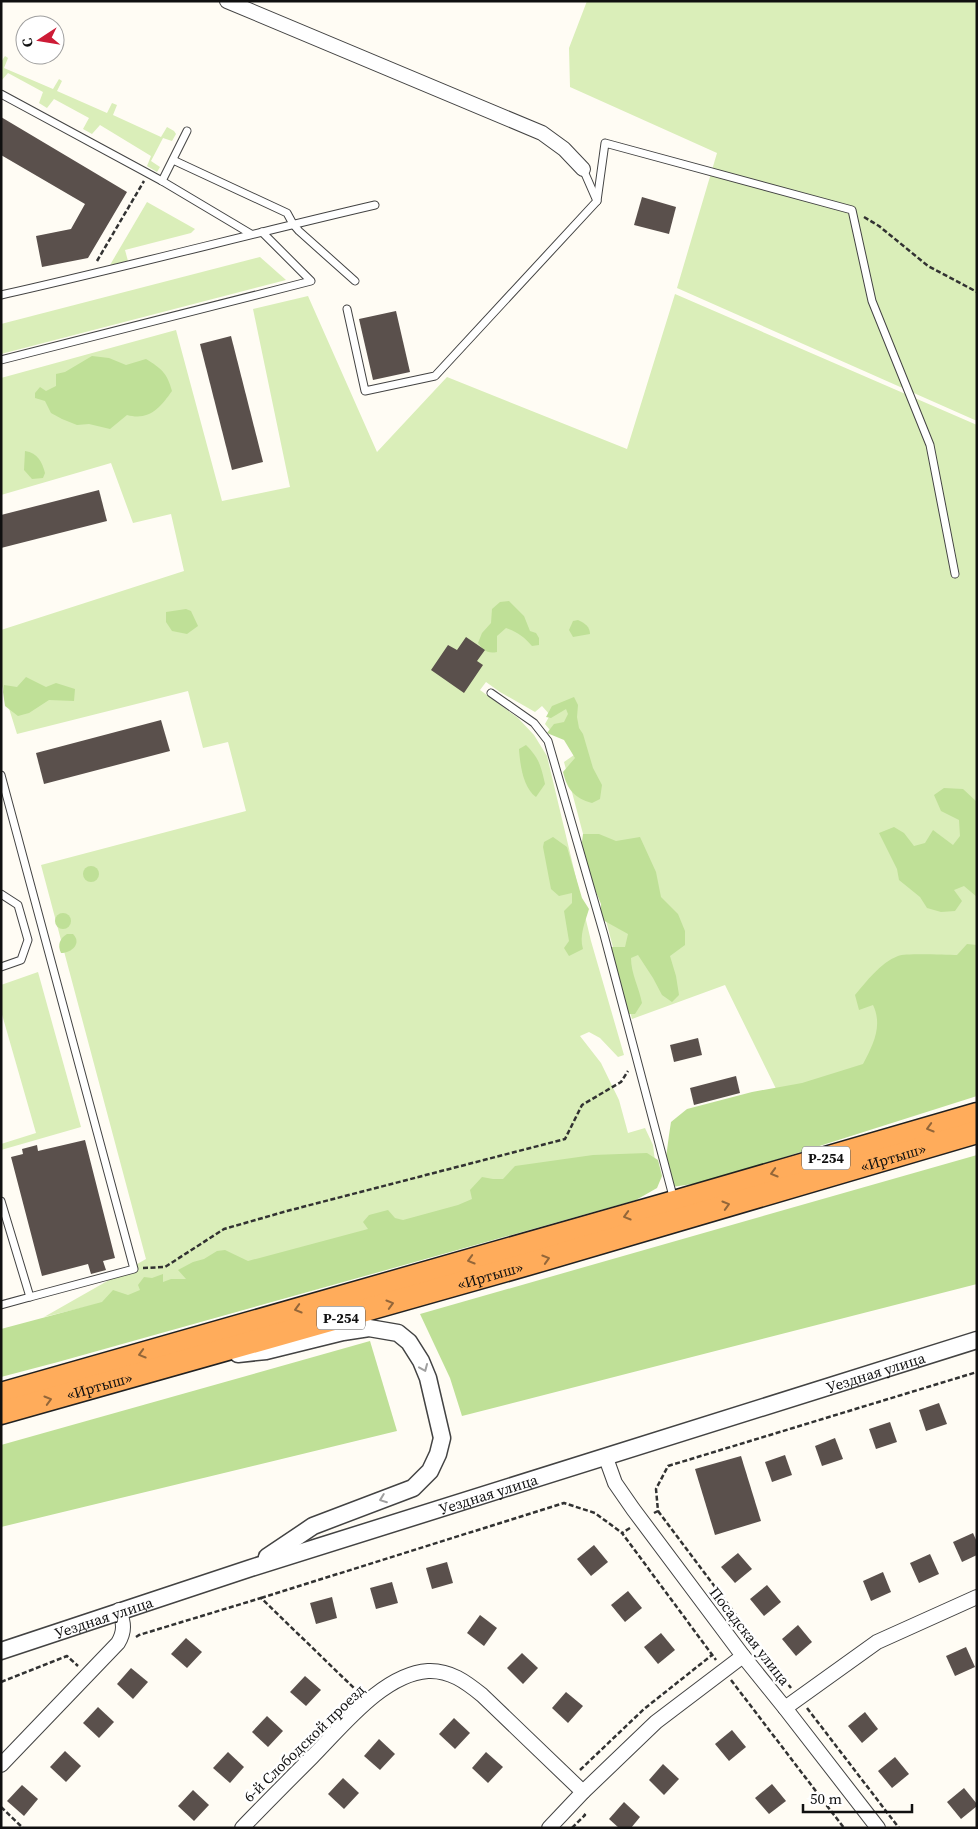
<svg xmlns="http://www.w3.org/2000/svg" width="978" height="1829" font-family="'Source Serif 4',serif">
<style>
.green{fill:#daeeb9}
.forest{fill:#bfe097}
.building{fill:#5a504c}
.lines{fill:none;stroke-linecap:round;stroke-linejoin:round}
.service-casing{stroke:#434343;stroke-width:9}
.minor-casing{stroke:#434343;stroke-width:16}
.tertiary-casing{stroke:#434343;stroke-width:19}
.trunk-casing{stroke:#212121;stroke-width:25}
.path{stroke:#323232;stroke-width:2.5;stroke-dasharray:5 2.5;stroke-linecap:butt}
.service{stroke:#fff;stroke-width:7}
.minor{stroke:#fff;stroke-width:14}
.tertiary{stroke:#fff;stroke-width:16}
.trunk{stroke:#ffac5b;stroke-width:22}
.oneway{stroke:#936639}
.oneway2{stroke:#9f9f9f}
.labels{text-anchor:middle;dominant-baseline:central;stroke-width:5;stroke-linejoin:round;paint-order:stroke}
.shield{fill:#fff;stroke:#585858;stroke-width:1}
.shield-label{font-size:14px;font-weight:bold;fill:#101010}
.street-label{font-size:15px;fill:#101010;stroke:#fff}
</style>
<rect width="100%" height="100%" fill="#fffcf4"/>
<g class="green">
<polygon points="587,1 977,1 977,421 677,288 717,153 570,87 569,48"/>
<polygon points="5,56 8,58 4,68 53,89 59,79 62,81 57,91 107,113 112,103 117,105 113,115 161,137 167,127 174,131 176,134 172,141 163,138 151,161 160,167 157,172 147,166 151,156 100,125 92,134 83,129 89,118 54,99 47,108 39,103 43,92 8,73 1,81 1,62"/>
<polygon points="147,202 195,229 191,233 125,250 128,261 110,265"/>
<polygon points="260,257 286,280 1,354 1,324"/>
<polygon points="675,294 977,425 977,1092 782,1101 725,985 632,1019 564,762 574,755 567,735 554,735 545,724 550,715 542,706 535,712 500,692 486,682 480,690 518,718 534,735 547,756 591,941 624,1055 618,1057 600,1038 589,1032 580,1036 601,1063 619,1100 628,1133 645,1128 653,1145 656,1169 44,1317 146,1259 41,865 246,811 228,742 203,748 188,691 17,734 1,683 1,630 184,571 171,514 133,523 111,463 1,495 1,378 176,330 222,501 290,487 253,309 308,296 377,452 447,377 627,449"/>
<polygon points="38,972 81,1127 1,1150 1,1144 36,1133 1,1011 1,985"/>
</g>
<g class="forest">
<path d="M92 356 109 358 126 365 146 359C162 369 167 373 172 391 160 408 149 421 127 415L110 429 89 424 77 425 62 419 51 413 45 401 35 398V393L40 387 46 391 56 386V374L65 372Z"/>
<path d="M25 451C38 453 42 462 45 473L43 478 32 479 24 470Z"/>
<path d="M509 601 524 616 530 631 536 633 539 638V645L532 646C524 637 518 632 506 628L497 636V652C487 654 483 650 478 643L482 633 491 623 492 609 500 602Z"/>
<polygon points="186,609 191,611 198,626 187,634 172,631 166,622 166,612"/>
<path d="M578 620C585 623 590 627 590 634L573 637 569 630 573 621Z"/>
<polygon points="26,677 46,687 56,683 75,689 74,701 49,700 29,713 18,716 5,706 3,692 4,685 17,687"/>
<path d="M574 697 578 705 577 717 579 728 583 734 593 768 602 785 600 799 592 803C574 798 567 789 563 772L575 758 564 740 547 733 554 724 564 722 568 714 566 709 551 718 546 717 552 706Z"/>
<path d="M526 745C539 758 541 766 545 784L536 797C523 788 520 764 519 749Z"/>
<polygon points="944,788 963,789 977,802 977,897 964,886 954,890 962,901 955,911 941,912 927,908 920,897 899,880 897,869 879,833 894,827 904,833 914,846 925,843 933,830 953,845 960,836 959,820 941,811 934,795"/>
<path d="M583 834H599L616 841 640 837 656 872 661 897 678 914 685 931V945L670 956 676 976 679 995 672 1002 662 995 653 978 638 955 631 958C631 974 639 987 642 1003L635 1014H627L609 950 612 947H625L628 934 601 919V904L584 863 582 842Z"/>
<path d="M553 837 567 847 582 898 589 909C585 922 579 936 583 949L569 956 564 948 569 941 564 911 572 903V893L559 896 551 889 543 847 544 842Z"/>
<circle cx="91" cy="874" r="8"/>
<circle cx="63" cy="921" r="8"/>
<path d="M67 934H73C82 943 72 953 61 953 57 945 60 938 67 934Z"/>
<path d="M967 944 977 945V1096L706 1182 672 1187 666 1158 669 1135 671 1122 687 1109 752 1092 802 1083 863 1064C873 1045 883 1026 873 1005L859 1010 855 995C867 981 880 963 898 956 906 953 945 955 957 955Z"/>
<polygon points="647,1153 658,1160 662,1176 657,1188 636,1200 58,1362 1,1377 1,1329 102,1302 113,1290 128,1295 140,1290 138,1285 144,1277 152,1278 163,1274 163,1282 171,1279 186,1279 178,1270 193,1262 204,1259 217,1251 225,1250 248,1261 368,1229 363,1222 369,1215 388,1210 395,1218 403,1220 458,1205 472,1199 470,1190 482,1177 493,1179 503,1179 515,1166 593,1155"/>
<polygon points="977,1155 977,1284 462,1416 450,1378 420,1314"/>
<polygon points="370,1341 397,1431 1,1527 1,1445"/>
</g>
<g class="building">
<polygon points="1,117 127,192 88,258 42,267 36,236 71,229 85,204 1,155"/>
<polygon points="642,197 676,207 669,234 634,225"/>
<polygon points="396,311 410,372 373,380 359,319"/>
<polygon points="231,336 263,462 232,470 200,344"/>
<polygon points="99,490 107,521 1,548 1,515"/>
<polygon points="466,637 485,650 477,661 483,665 464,693 431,670 448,645 457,650"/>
<polygon points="161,720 170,751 44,784 36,753"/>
<polygon points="698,1038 702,1055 674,1062 670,1045"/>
<polygon points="736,1076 740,1093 694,1105 690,1088"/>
<polygon points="85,1140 115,1258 103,1261 106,1270 91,1274 88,1264 42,1276 11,1157 23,1154 22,1149 37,1145 38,1151"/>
<polygon points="939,1403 947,1424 926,1431 919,1410"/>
<polygon points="890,1422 897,1442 876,1449 869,1429"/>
<polygon points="835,1438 843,1459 822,1466 815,1446"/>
<polygon points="785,1455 792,1475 772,1482 765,1462"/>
<polygon points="741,1456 761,1521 715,1535 695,1469"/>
<polygon points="973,1533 977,1542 977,1555 962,1562 953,1542"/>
<polygon points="594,1545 608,1562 591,1576 577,1559"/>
<polygon points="738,1553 752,1569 735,1583 721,1567"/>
<polygon points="930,1554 939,1574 919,1583 910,1563"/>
<polygon points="447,1562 453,1583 432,1589 426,1568"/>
<polygon points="883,1572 891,1592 871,1601 863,1581"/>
<polygon points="392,1582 398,1603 376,1609 370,1588"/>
<polygon points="767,1585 781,1602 764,1616 750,1599"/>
<polygon points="628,1591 642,1608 625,1622 611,1605"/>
<polygon points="332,1597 337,1618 316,1624 310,1603"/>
<polygon points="480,1615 497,1628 484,1646 467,1633"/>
<polygon points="798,1625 812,1642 796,1656 782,1639"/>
<polygon points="661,1633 675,1650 658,1664 644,1647"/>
<polygon points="186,1638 202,1652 187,1668 171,1654"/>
<polygon points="966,1647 975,1667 955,1676 946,1656"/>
<polygon points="522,1653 538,1668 523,1684 507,1668"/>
<polygon points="131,1668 148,1682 133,1699 117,1684"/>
<polygon points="305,1676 321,1690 306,1706 290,1692"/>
<polygon points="566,1692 583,1706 568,1723 552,1708"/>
<polygon points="98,1707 114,1722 99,1738 83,1723"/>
<polygon points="865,1712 878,1729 862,1743 848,1726"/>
<polygon points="267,1716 283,1731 268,1747 252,1732"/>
<polygon points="454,1718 470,1733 455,1749 439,1734"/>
<polygon points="732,1730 746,1747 729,1761 715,1744"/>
<polygon points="379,1739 395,1754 380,1770 364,1756"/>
<polygon points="65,1751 81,1766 66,1782 50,1767"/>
<polygon points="228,1752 244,1767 230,1783 213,1768"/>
<polygon points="486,1752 503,1767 488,1783 472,1768"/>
<polygon points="895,1757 909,1774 892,1788 878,1771"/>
<polygon points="663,1764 679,1779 664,1795 649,1780"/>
<polygon points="343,1778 359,1793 344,1809 328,1794"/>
<polygon points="772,1784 786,1801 769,1814 755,1798"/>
<polygon points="22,1785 38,1799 24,1816 7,1801"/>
<polygon points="964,1788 977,1804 977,1806 961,1819 947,1802"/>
<polygon points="193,1790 209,1805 194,1821 178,1806"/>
<polygon points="624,1802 640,1817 631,1828 619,1828 609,1819"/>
</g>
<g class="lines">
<g class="service-casing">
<g id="service">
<polyline points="1,94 162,181 251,234"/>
<polyline points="173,160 287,213 293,224 299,231 355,281"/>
<polyline points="162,181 187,131"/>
<polyline points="597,201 605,143 852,210 872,301 930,445 955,574"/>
<path d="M1 295C126 267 250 234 375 205"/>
<polyline points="347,309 365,391 435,376 597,201 583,169"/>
<polyline points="1,360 311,281 262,232"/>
<polyline points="491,693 534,723 548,741 604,935 674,1200"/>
<polyline points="1,775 134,1269 30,1297"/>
<polyline points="1,894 18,905 28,940 21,960 1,967"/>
<polyline points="1,1201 30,1297 1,1305"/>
</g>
</g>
<g class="minor-casing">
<g id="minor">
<polyline points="227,1 542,133 564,149 583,169"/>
<polyline points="606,1458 615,1483 633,1509 743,1656 785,1708 878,1828"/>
<polyline points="785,1708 877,1642 977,1597"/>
<path d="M1 1765 118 1643C125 1631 124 1623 119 1610"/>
<path d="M242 1828C265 1804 288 1781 312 1757 342 1727 383 1674 428 1671 450 1670 466 1682 482 1695L583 1792"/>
<polyline points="549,1828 583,1792 656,1722 743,1656"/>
</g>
</g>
<g class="tertiary-casing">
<g id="tertiary">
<polyline points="238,1354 266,1351 343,1332 369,1328 398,1333 409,1342 421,1361 428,1378 442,1438 438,1454 430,1471 413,1488 313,1526 267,1557"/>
<path id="s1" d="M1 1651 251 1568 977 1340"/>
</g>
</g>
<g class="trunk-casing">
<g id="trunk">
<polyline points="1,1394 674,1202 977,1114"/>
<path id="s2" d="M1 1413 528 1264 977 1132"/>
</g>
</g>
<g class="path">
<polyline points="864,217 879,226 928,266 977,292"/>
<polyline points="97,261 144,181"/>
<polyline points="143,1268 165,1267 224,1229 287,1211 565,1139 582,1105 621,1082 628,1071"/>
<polyline points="658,1511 791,1688"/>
<polyline points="654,1513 658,1511 656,1489 668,1466 977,1372"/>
<polyline points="630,1528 622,1533 716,1660"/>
<polyline points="261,1598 564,1503 595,1513 622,1533"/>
<polyline points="136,1637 139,1635 261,1598 357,1691"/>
<polyline points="731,1680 844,1828"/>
<polyline points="1,1682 67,1656 78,1666"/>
<polyline points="807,1708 899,1828"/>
<polyline points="580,1770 644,1709 712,1655"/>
<polyline points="1,1807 23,1828"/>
<polyline points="572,1828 585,1815 582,1813"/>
</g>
<use href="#service" class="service"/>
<use href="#minor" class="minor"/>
<use href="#tertiary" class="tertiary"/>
<use href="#trunk" class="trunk"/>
</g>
<defs><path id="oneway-chevron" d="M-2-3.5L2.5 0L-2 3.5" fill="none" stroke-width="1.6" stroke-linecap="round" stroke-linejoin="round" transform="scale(1.25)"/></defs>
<g class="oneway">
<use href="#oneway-chevron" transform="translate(930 1128) rotate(164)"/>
<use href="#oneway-chevron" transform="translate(774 1173) rotate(164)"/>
<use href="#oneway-chevron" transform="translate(726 1205) rotate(-16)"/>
<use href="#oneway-chevron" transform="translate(627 1216) rotate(164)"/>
<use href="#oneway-chevron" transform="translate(546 1259) rotate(-17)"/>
<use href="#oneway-chevron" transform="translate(471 1260) rotate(164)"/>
<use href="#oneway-chevron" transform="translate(390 1304) rotate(-16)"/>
<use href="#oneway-chevron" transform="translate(298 1309) rotate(164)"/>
<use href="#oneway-chevron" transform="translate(142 1354) rotate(164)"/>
<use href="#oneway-chevron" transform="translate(48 1400) rotate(-16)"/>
</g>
<g class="oneway2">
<use href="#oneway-chevron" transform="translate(424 1368) rotate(67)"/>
<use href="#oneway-chevron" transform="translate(383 1499) rotate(159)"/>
</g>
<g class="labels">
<g class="shield">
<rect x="802" y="1146.5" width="48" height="23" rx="4"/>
<rect x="317" y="1306.5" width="48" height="23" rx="4"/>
</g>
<g class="shield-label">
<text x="826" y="1158">Р-254</text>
<text x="341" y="1318">Р-254</text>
</g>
<g class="street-label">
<text stroke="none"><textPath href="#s2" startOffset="928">«Иртыш»</textPath></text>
<text stroke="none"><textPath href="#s2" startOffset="508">«Иртыш»</textPath></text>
<text stroke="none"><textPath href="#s1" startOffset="918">Уездная улица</textPath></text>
<text stroke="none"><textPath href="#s2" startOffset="102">«Иртыш»</textPath></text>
<text stroke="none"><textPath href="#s1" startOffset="512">Уездная улица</textPath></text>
<text stroke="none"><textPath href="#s1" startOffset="108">Уездная улица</textPath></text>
<text transform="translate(750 1636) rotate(52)">Посадская улица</text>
<text transform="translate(304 1743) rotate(-44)">6-й Слободской проезд</text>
</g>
</g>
<rect width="978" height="1829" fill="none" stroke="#101010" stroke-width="5"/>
<g transform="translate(40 40) rotate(258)"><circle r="24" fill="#ffffff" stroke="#9f9f9f"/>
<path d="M0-4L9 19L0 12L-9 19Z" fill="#cd1b36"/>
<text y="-8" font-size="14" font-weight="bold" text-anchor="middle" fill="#101010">С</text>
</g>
<path d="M803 1804v8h109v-8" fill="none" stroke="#101010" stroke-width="2.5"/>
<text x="810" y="1804" font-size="15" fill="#101010" stroke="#ffffff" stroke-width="4" paint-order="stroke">50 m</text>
</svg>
